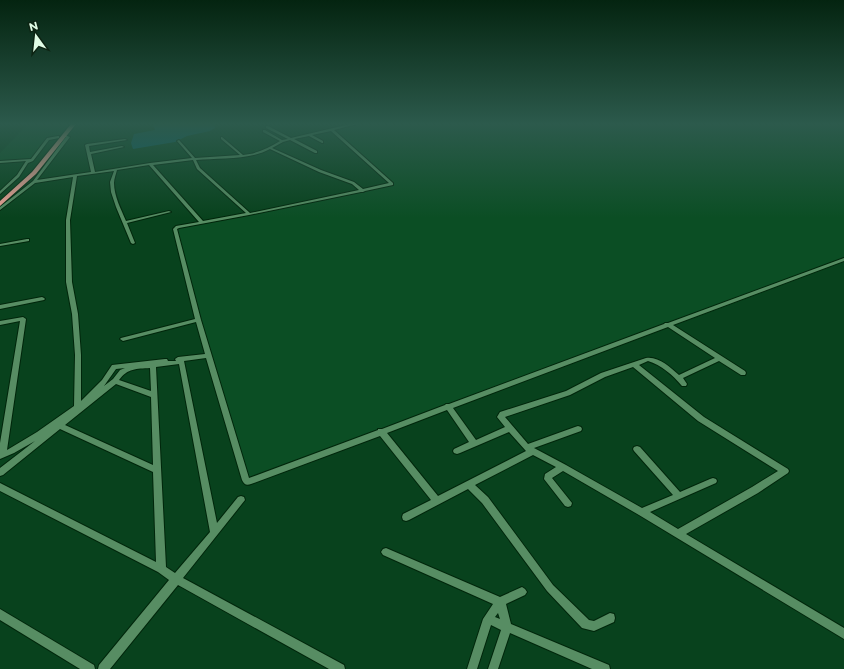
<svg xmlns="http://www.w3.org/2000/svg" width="844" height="669" font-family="Montserrat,sans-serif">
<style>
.built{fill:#0b4e24}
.water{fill:#0a5d69}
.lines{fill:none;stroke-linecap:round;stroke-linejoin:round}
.minor-casing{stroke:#00260b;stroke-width:2}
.highway-casing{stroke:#00260b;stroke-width:2}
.minor{fill:#578d63;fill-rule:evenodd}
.highway{fill:#f4a598;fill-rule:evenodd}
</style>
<rect width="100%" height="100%" fill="#08421d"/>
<g class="built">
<polygon points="28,124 70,124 58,137 48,139 32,160 0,162 0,153 2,151"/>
<polygon points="356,124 844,124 844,262 246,486 175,229 391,184 332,130"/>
</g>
<polygon class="water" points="153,124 214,124 215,128 210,131 187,136 175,142 133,149 131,143 134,134 155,130"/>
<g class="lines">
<g class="minor-casing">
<g id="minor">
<path d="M350 124H357L334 130 393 183V185L365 191 363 192H361L249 215 179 228 177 229 201 320 249 478 378 430V429H382L445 405 446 404H449L664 324 665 323H668L844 258V261L673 325 745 371 746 373 745 375H741L719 361 683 378 687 384 686 386H682C673 375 661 365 648 361L639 365 704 417 788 469 789 471 788 473 758 493 686 534 844 628V639L639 515 563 471 552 478 572 503 571 506 568 507 565 506 544 479 545 474 556 467 533 455 475 485 488 497 553 585 589 620 594 621 610 613 614 614 615 618 614 622 594 631 582 628 547 591 482 503 468 489 409 520 406 521 403 520 402 517 403 514 431 500 380 436 251 484C246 486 244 484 242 480L206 358 184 361 217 523 238 497 241 496 244 497 245 500 183 578 344 665 345 669H329L178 585 110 669H98L99 665 169 580 158 572 0 491V483L156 562 153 472 60 429 3 475 0 476V468L35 441 14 453 0 459V443L20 321 0 325V321L23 317 26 319 7 450 37 432 74 406 75 355 72 314 66 282V220L73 177 35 183 0 210V207L33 181 66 137H63L62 136 64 135 70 137 37 180 91 172 85 145 87 144 125 139 127 140 89 146 90 152 122 146 124 147 91 154 95 172 150 163 192 158 177 141 179 140 195 158 240 155 221 139V137H222L243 155C257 154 268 148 280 141L263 132V130H265L282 140 288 139 266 128V126H268L291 138ZM331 131 389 183 363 189 354 182 321 170 272 148 283 142 290 140 315 153H317V151L294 139 309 136 322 143H323V141L312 135ZM270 149 319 172 352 184 359 190 250 213 200 168 196 160C218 158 251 160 270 149ZM193 160 197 169 246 213 203 221 153 165ZM149 165 199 222 176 226 173 229 195 319 121 338 120 339 123 341 196 322 205 354 178 357 175 359 176 361H168L167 359H165L112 365 102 380 81 401V355L78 314 72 282 70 220 77 176 114 171 110 182 111 192 116 207 131 243 133 244 135 243 127 223 171 212 169 211 126 221C121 209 114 196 114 183 114 179 116 174 117 170ZM668 327 715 358 679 375C670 367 658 356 646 358L601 373 566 391 500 412 497 417 505 427 476 440 453 408ZM179 364 210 532 175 573 166 567 156 367ZM633 367 698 421 778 471 752 487 678 529 650 512 716 483 717 481 716 479 713 478 710 479 680 492 640 447 637 446 634 447 633 449 634 451 673 495 642 508 566 465 534 448 581 431 582 429 581 427 578 426 575 427 528 444 505 417 570 395 605 377ZM125 368 120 370 113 379 104 386 116 369ZM150 368 151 391 119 380C128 368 136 369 150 368ZM116 384 151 397 153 465 65 425ZM447 410 469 442 454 449 453 451 454 453 457 454 460 453 509 432 526 451 438 496 387 433Z"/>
<polygon points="58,136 59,136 59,138 49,140 33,161 28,163 19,177 0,194 0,191 17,175 26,161 0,163 0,161 31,159 47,138"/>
<polygon points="27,239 29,239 29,241 0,246 0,244"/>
<polygon points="42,297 44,298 45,299 44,300 0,309 0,305"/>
<path d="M386 548 500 597 522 587 525 589 527 592 525 595 506 604 511 624 609 665 610 669H592L510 633 498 669H488L501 630 491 625 477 669H467L483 619 493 604 383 555 381 552 383 549ZM498 613 500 619 495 617Z"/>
<polygon points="0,609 94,665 95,669 80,669 0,620"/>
</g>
</g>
<g class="highway-casing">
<polygon id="highway" points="71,124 76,124 36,174 0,206 0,201 32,172"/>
</g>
<use href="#minor" class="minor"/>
<use href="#highway" class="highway"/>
</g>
<linearGradient id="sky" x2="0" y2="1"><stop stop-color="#042410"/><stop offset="0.57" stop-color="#2c5a4c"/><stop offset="1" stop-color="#2c5a4c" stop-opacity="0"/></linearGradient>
<rect width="844" height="218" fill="url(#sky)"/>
<g transform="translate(36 36) rotate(345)" stroke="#0d2413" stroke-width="3" paint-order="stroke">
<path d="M0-3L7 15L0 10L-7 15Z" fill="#e0fce5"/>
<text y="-6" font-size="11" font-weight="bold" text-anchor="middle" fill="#e0fce5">N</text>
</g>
</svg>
